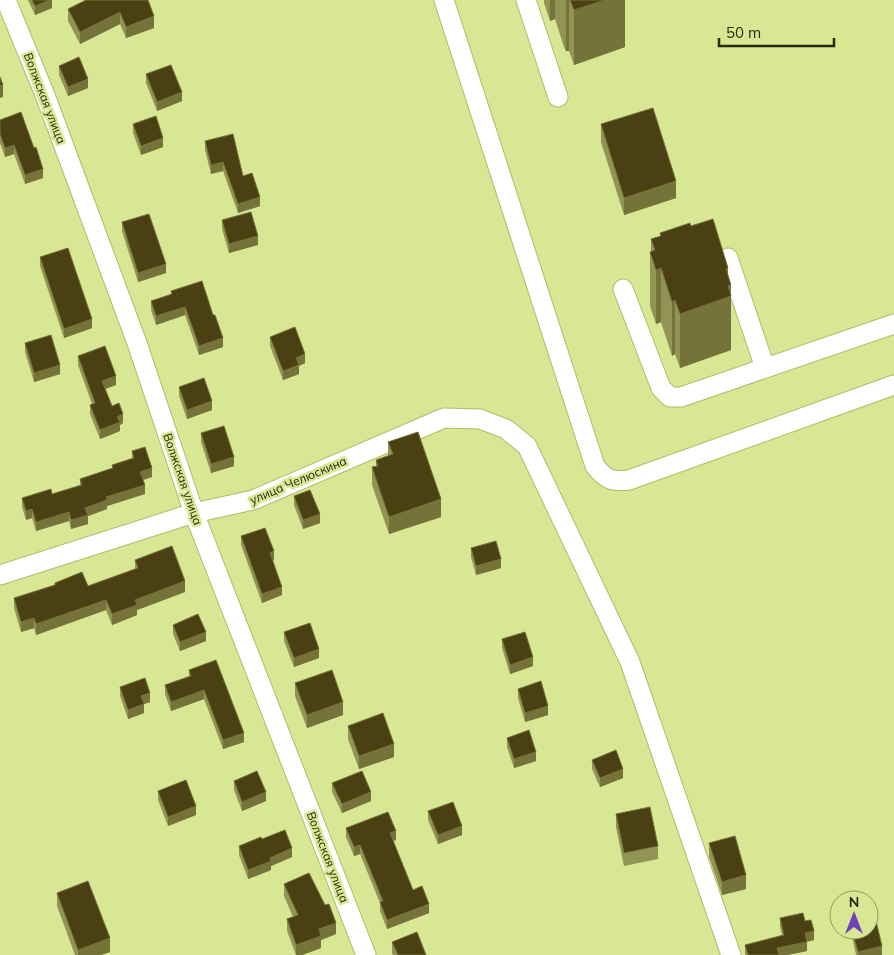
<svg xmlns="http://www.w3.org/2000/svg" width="894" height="955" font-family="Mulish,sans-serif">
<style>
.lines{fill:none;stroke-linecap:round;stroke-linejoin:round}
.minor-casing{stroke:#aebc6b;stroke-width:21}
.minor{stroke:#fff;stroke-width:19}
.wall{fill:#919454}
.shaded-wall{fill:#75723a}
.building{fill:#4a4013;stroke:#75723a}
.labels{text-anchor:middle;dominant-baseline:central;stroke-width:5;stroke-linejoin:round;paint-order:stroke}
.street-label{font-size:12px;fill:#252a07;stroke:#d8e794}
</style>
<rect width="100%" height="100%" fill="#d8e794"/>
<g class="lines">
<g class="minor-casing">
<g id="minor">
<polyline points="6,0 45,95 137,343 194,513 366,955"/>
<path d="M444 0 595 466C606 480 612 482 629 480L894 385"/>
<polyline points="526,0 558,97"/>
<polyline points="728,258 765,368"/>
<polyline points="623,289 661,388 670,397 681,397 894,324"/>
<polyline points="0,575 194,513 253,500 444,418 480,419 506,429 527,446 630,662 731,955"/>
</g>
</g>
<use href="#minor" class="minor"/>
</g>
<g class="wall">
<polygon points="28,0 52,0 52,8 35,15"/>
<polygon points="148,0 154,28 126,38 120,24 80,44 68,21 68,9"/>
<polygon points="544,0 625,0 625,47 574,65 569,51 566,51 564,47 555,19 550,21 544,3"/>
<polygon points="59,66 88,88 68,96 59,75"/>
<polygon points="146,74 182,101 157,111 146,83"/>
<polygon points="0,120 34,148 43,178 25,184 14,154 5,157 0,143"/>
<polygon points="133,124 163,147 141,155 133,133"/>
<polygon points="601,124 676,198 624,215 601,142"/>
<polygon points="205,141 260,206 238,213 223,171 211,174 205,150"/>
<polygon points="222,220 258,245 229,253 222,229"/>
<polygon points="122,222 166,273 138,282 122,231"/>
<polygon points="691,226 728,276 731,285 731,350 680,368 675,354 672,356 661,322 656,324 650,306 650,252 651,251 651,239 660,236 660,233"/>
<polygon points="40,257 92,328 64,338 40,266"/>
<polygon points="171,291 223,347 199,355 185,315 156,325 151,310 151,301 171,295"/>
<polygon points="270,337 305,363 299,366 299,374 283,380 270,346"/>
<polygon points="25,343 60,374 34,382 25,352"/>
<polygon points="78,356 116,385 105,389 112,406 123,423 120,425 120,431 100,439 90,414 90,405 92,404 78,365"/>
<polygon points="179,387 212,410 187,419 179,396"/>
<polygon points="201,433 234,466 211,473 201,442"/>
<polygon points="388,442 441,517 389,534 372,485 372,467 376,466 376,460 388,456"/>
<polygon points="132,451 152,477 143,480 145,494 107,506 107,509 88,516 88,524 71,529 69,521 36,531 32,518 26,520 22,507 22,498 52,494 80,485 80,479 112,468 112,465 132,458"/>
<polygon points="294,496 320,523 303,529 294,505"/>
<polygon points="241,536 274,560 273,561 282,595 262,603 241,545"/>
<polygon points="471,548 501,568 476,575 471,557"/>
<polygon points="135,560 185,592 137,610 137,615 112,625 106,610 36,635 34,628 21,632 14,608 14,598 55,585 55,583 88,586 135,569"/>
<polygon points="173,625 206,641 180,651 173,634"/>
<polygon points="284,632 319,658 294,667 284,641"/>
<polygon points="502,639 533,666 510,674 502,648"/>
<polygon points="189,670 244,742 223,749 204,699 171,711 165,694 165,685 189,676"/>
<polygon points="295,683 343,715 307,728 295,696"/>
<polygon points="120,687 150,702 144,704 144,713 128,719 120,696"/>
<polygon points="518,689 548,715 525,722 518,698"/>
<polygon points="348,726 394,757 359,769 348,739"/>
<polygon points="507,738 536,761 514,768 507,747"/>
<polygon points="592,760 623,778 600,787 592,769"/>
<polygon points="234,781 266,801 242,811 234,790"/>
<polygon points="332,783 371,801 342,813 332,792"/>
<polygon points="158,791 196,815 168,826 158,800"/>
<polygon points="428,811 462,835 438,844 428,820"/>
<polygon points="616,814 658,846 658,859 624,866 616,827"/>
<polygon points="346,828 396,840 393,841 413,890 429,913 387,929 380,911 380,903 360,854 354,856 346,837"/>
<polygon points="262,839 292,857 271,866 271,870 248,879 239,855 239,846"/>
<polygon points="709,843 746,889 722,895 709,857"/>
<polygon points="284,884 336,934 321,940 321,948 302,955 296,955 287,931 287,919 293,917 284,896"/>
<polygon points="57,893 110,952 101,955 75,955 57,906"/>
<polygon points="780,918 805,921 814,940 807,942 807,951 787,955 745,955 745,945 782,935 780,926"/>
<polygon points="852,930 869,930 882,955 856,955 852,936"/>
<polygon points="392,942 426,955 393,955 392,953"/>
</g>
<g class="shaded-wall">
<polygon points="50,0 52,0 52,8 35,15 35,6"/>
<polygon points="550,0 555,0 555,19 550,21"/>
<rect x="566" y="0" width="3" height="51"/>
<polygon points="605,0 625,0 625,47 574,65 574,10"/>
<polygon points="120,12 120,24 80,44 80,32"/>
<polygon points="154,16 154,28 126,38 126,27"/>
<polygon points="88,79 88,88 68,96 68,87"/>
<polygon points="3,85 3,97 0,98 0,86"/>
<polygon points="182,92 182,101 157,111 157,102"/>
<polygon points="163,138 163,147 141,155 141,146"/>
<polygon points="14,145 14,154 5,157 5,148"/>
<polygon points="223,162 223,171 211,174 211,165"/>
<polygon points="43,169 43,178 25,184 25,175"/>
<polygon points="676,181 676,198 624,215 624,198"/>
<polygon points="260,197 260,206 238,213 238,204"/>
<polygon points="258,236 258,245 229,253 229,244"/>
<polygon points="166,264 166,273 138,282 138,273"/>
<polygon points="661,268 661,322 656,324 656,270"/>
<polygon points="728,268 728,285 731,285 731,350 680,368 680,314 726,269"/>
<polygon points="675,300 675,354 672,356 672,302"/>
<polygon points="185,307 185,315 156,325 156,316"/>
<polygon points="92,319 92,328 64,338 64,329"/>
<polygon points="223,338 223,347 199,355 199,346"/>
<polygon points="305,354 305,363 299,366 299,374 283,380 283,371 296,358"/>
<polygon points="60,365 60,374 34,382 34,373"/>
<polygon points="116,376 116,385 102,390 102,381"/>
<polygon points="212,401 212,410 187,419 187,410"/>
<polygon points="123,414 123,423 120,425 120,431 100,439 100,430 117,417"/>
<polygon points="234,457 234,466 211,473 211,464"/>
<polygon points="152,468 152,477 140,481 140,472"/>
<polygon points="145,485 145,494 107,506 107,509 88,516 88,524 71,529 71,520 85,508 106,497"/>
<polygon points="441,499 441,517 389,534 389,517"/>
<polygon points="32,509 32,518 26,520 26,511"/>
<polygon points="69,512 69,521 36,531 36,522"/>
<polygon points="320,514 320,523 303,529 303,520"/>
<polygon points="274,551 274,560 270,562 270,553"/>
<polygon points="501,559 501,568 476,575 476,566"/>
<polygon points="185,581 185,592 137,610 137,615 112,625 112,614 135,600"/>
<polygon points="282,587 282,595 262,603 262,594"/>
<polygon points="106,600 106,610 36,635 36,624"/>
<polygon points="34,618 34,628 21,632 21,622"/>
<polygon points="206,632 206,641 180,651 180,642"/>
<polygon points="319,649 319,658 294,667 294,658"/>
<polygon points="533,657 533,666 510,674 510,665"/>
<polygon points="204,690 204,699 171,711 171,702"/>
<polygon points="150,693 150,702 144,704 144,713 128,719 128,710 141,696"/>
<polygon points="343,702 343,715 307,728 307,715"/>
<polygon points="548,706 548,715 525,722 525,713"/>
<polygon points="244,733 244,742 223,749 223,740"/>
<polygon points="394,744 394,757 359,769 359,756"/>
<polygon points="536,752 536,761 514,768 514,759"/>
<polygon points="623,769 623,778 600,787 600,778"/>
<polygon points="266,792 266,801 242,811 242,802"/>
<polygon points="371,792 371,801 342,813 342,804"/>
<polygon points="196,806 196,815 168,826 168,817"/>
<polygon points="462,826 462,835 438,844 438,835"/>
<polygon points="396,831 396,840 390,842 390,833"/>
<polygon points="360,845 360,854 354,856 354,847"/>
<polygon points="292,848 292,857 271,866 271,870 248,879 248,870 270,858"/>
<polygon points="746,875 746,889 722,895 722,882"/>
<polygon points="429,904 429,913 387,929 387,920"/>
<polygon points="336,923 336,934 321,940 321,948 302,955 296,955 296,945 319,929"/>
<polygon points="814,931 814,940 805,942 805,933"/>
<polygon points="110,938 110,952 101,955 78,955 78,950"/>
<polygon points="807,942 807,951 787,955 777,955 777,948"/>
<polygon points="882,946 882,955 858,955 858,952"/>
</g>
<g class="building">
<polygon points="32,0 50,0 35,6"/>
<polygon points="86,0 148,0 154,16 126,27 120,12 80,32 68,9"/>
<polygon points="570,0 605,0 574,10"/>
<polygon points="79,57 88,79 68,87 59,66"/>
<polygon points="171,65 182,92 157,102 146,74"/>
<polygon points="0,77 3,85 0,86"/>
<polygon points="653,108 676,181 624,198 601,124"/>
<polygon points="21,112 34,148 36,147 43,169 25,175 14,145 5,148 0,134 0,120"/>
<polygon points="156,116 163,138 141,146 133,124"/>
<polygon points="233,134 243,176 252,173 260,197 238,204 223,162 211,165 205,141"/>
<polygon points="251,212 258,236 229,244 222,220"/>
<polygon points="149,214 166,264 138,273 122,222"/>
<polygon points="713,219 728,268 726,269 731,285 728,286 731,296 680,314 675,300 672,302 661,268 656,270 650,252 655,250 651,239 661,236 660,233 690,223 691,226"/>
<polygon points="68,248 92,319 64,329 40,257"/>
<polygon points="202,281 213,315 215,315 223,338 199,346 185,307 156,316 151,301 172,294 171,291"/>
<polygon points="295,327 305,354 296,358 299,365 283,371 270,337"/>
<polygon points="51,335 60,365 34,373 25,343"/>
<polygon points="105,346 116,376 102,381 112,406 119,403 123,414 117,417 120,422 100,430 90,405 95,403 78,356"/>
<polygon points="204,378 212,401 187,410 179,387"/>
<polygon points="224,426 234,457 211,464 201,433"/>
<polygon points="418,432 441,499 389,517 372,467 378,466 376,460 393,454 388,442"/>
<polygon points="145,447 152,468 140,472 145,485 106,497 107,500 85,508 88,515 71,520 69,512 36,522 32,509 26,511 22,498 51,489 52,494 82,485 80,479 113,468 112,465 134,458 132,451"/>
<polygon points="310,490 320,514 303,520 294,496"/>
<polygon points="265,528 274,551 270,553 282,587 262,594 241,536"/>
<polygon points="496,541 501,559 476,566 471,548"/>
<polygon points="172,546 185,581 135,600 137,605 112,614 106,600 36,624 34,618 21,622 14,598 55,585 55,583 82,572 88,586 138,568 135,560"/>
<polygon points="198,614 206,632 180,642 173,625"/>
<polygon points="310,623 319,649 294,658 284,632"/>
<polygon points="525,632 533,657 510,665 502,639"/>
<polygon points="216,660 244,733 223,740 204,690 171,702 165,685 191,676 189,670"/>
<polygon points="332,670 343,702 307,715 295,683"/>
<polygon points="145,678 150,693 141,696 144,704 128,710 120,687"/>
<polygon points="541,681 548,706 525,713 518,689"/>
<polygon points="383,713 394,744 359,756 348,726"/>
<polygon points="529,730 536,752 514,759 507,738"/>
<polygon points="616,750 623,769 600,778 592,760"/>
<polygon points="257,771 266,792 242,802 234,781"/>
<polygon points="362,771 371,792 342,804 332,783"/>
<polygon points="186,780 196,806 168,817 158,791"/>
<polygon points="453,802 462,826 438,835 428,811"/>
<polygon points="650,807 658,846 624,853 616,814"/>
<polygon points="388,812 396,831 390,833 413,890 422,886 429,904 387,920 380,902 383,901 360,845 354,847 346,828"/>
<polygon points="285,830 292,848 270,858 271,861 248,870 239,846 261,837 262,839"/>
<polygon points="735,836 746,875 722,882 709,843"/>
<polygon points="309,873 325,905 329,904 336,923 319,929 321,936 296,945 287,919 298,915 284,884"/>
<polygon points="88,881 110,938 78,950 57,893"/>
<polygon points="803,913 805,921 811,920 814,931 805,933 807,942 777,948 779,955 748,955 745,945 784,935 780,918"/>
<polygon points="876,921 882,946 858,952 852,930 869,930 869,923"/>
<polygon points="417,932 426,955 398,955 392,942"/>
</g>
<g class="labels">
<g class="street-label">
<text transform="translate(45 98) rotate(69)">Волжская улица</text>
<text transform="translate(183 479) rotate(71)">Волжская улица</text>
<text transform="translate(298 480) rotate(-23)">улица Челюскина</text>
<text transform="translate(328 857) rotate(69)">Волжская улица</text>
</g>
</g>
<g transform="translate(854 915)"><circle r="24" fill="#d8e794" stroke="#909b5c"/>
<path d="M0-4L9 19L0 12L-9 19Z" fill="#6f41b9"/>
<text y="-8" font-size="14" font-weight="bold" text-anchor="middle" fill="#252a07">N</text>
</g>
<path d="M719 38v8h115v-8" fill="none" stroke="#252a07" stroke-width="2.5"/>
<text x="726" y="38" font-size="15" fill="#252a07" stroke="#d8e794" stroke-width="4" paint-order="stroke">50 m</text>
</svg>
